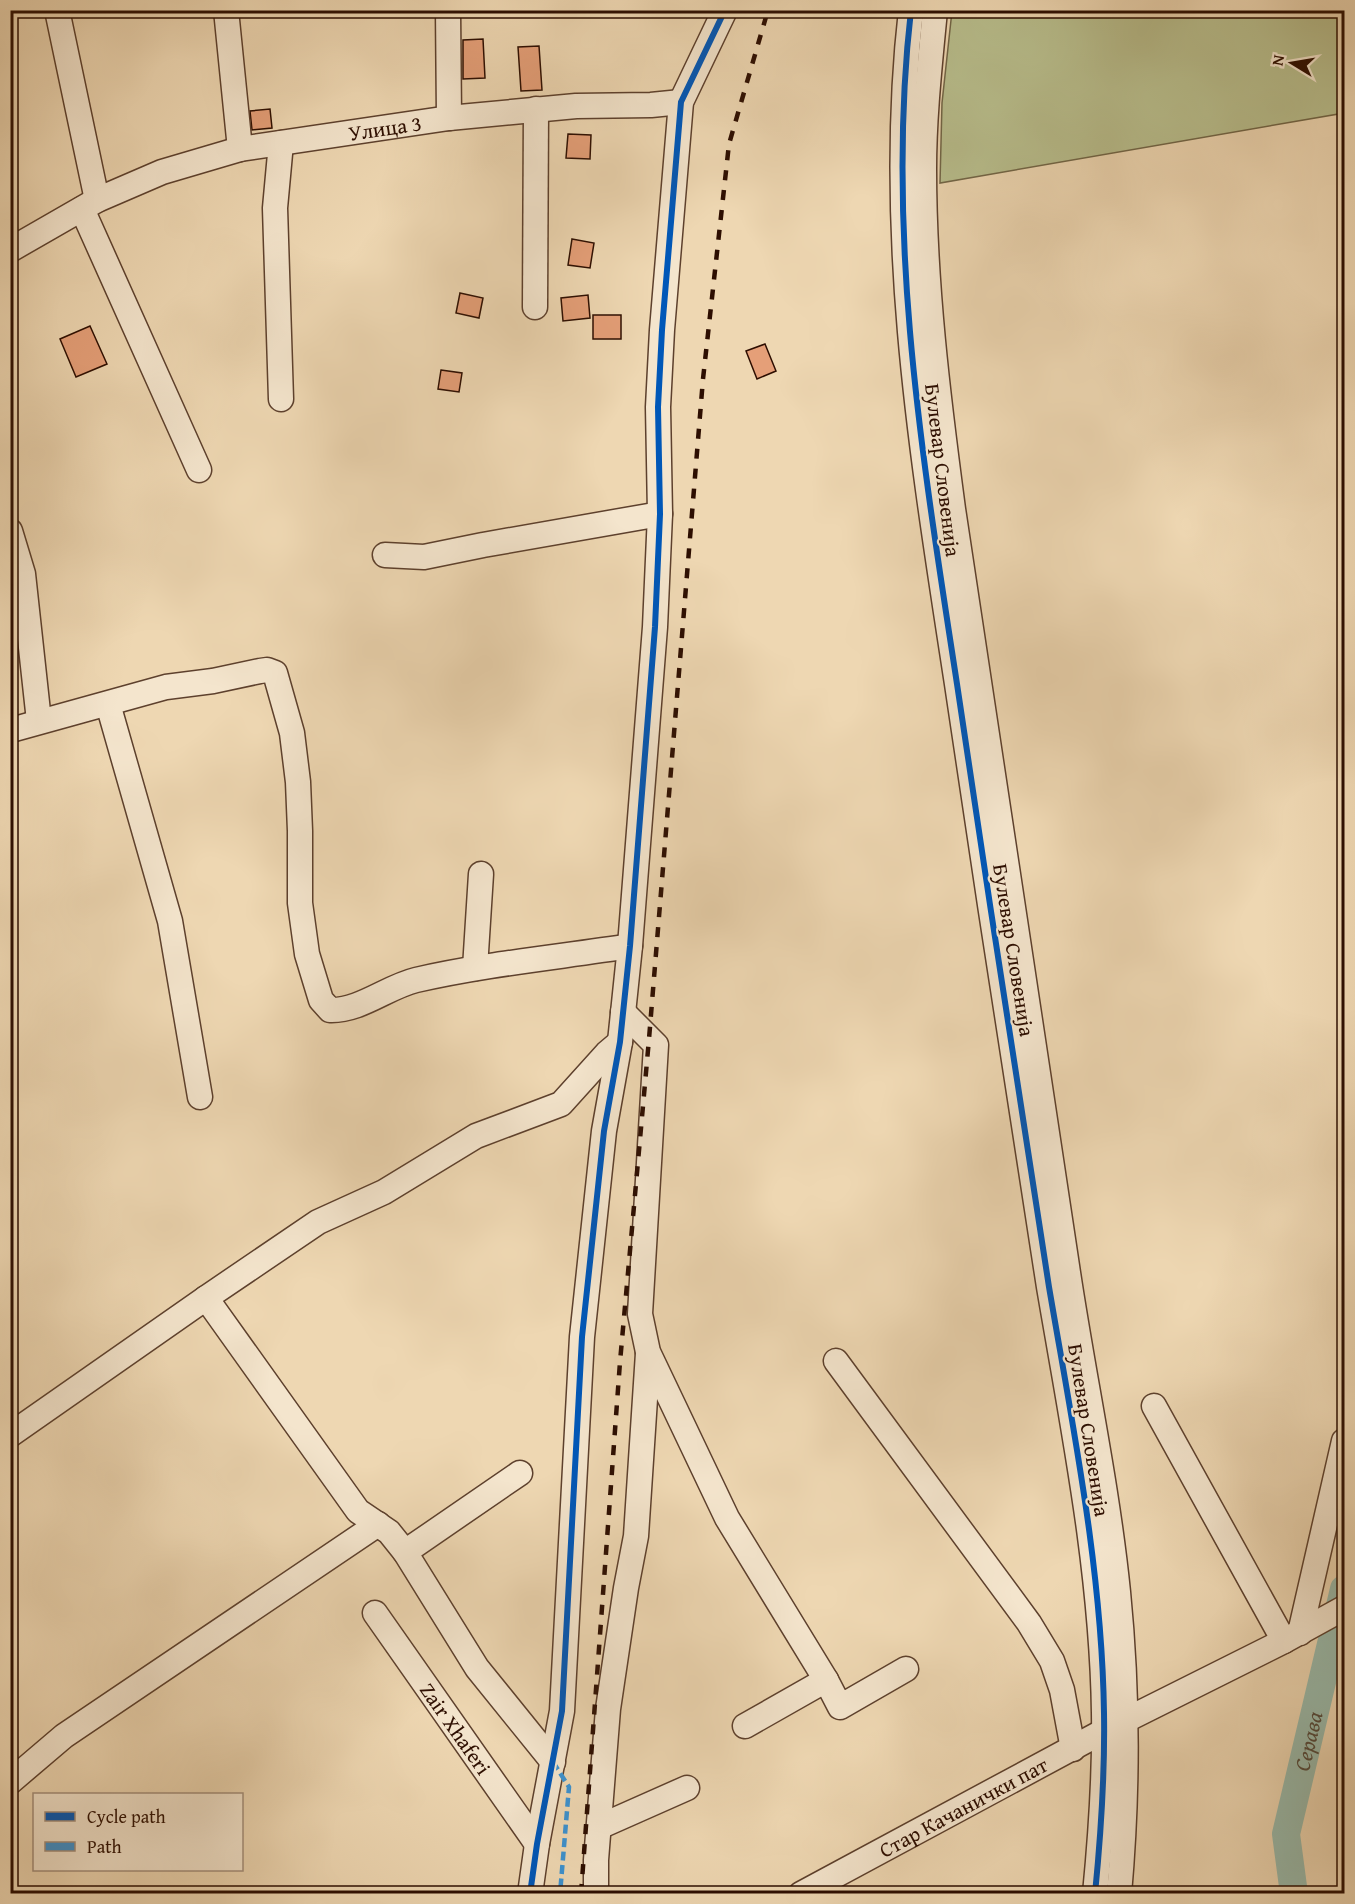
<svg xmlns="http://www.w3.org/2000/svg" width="1355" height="1904" font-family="'Gentium Book Plus',serif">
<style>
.green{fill:#b8be8d;stroke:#726647;stroke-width:1.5}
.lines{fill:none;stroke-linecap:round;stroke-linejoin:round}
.river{stroke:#99baab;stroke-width:28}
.building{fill:#e59f78;stroke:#2d0e01;stroke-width:1.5}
.minor-casing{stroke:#5d402d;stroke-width:27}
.minor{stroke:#f4e5cd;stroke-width:24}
.rail{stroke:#2d0e01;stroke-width:4.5;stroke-dasharray:10 10;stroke-linecap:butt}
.quiet{stroke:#3c92d0;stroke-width:4.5;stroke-dasharray:9 4.5;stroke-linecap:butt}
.cycleway-casing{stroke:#f4e5cd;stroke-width:10}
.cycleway{stroke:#0057b8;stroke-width:6}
.labels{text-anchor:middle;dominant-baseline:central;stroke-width:4.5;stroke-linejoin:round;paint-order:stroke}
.street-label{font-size:21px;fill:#2d0e01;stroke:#f4e5cd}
.water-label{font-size:22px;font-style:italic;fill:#534a3c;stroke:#f4e5cd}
</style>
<rect width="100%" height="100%" fill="#eed7b2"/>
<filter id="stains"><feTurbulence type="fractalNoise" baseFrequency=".00333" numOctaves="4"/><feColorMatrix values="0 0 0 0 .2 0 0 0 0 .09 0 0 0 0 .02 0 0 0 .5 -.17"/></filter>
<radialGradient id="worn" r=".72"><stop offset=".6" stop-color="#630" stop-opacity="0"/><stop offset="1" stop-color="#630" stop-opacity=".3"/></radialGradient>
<polygon class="green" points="952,11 1344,11 1344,113 940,183 942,103"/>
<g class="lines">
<path class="river" id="s1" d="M1294 1894 1286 1834 1344 1589"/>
</g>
<g class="building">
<polygon points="483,39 485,78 463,79 463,40"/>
<polygon points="539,46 542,90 521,91 518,47"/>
<polygon points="270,109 272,128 252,130 250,111"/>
<polygon points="568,134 591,135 590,159 566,158"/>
<polygon points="572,239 594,243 590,268 568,265"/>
<polygon points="460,293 483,298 479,318 456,313"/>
<polygon points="588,295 590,318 563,321 561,298"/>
<rect x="593" y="315" width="28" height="24"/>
<polygon points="90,326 107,364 76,377 60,339"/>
<polygon points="765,344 776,371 757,379 746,351"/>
<polygon points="441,370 462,373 459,392 438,389"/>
</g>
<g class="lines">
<g class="minor-casing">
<g id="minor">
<polyline points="57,10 97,200"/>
<polyline points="226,10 240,149"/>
<polyline points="448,10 449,118"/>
<path d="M911 10C885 236 923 462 957 684 987 885 1017 1087 1049 1287 1073 1428 1102 1570 1104 1713 1105 1773 1101 1833 1095 1894"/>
<path d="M935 10C930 63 924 116 924 169 924 283 938 397 953 509 991 762 1029 1014 1067 1266 1083 1375 1107 1483 1118 1592 1128 1692 1128 1793 1119 1894"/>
<polyline points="281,143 275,208 281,399"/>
<polyline points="82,209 199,470"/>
<path id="s2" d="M10 250 97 200 162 172 240 149 449 118 576 106 651 105 681 102"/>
<polyline points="535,307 536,109"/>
<polyline points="10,531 23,574 39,721"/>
<polyline points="385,555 424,557 483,545 660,514"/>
<polyline points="108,704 170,921 200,1097"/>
<path d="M11 730 166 687 213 681 260 671 267 670 275 673 292 733 298 782 300 831V903L307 954 321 1000 330 1010C360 1011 387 987 416 980 486 964 559 957 630 946"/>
<polyline points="475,968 481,874"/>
<polyline points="623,1012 656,1045 640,1314 648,1352 727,1518 826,1680 840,1707 906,1669"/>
<polyline points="206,1298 358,1511 389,1532 405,1552 477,1668 553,1762"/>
<polyline points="836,1361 1029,1623 1052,1661 1062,1690 1073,1749"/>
<polyline points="1154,1406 1284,1641"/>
<polyline points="10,1435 206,1298 318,1222 384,1192 476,1136 561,1104 607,1053 620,1042"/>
<polyline points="405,1552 520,1473"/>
<path id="s3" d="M375 1613 537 1844"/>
<polyline points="1300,1633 1344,1441"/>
<polyline points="745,1726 826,1680"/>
<polyline points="10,1782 64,1736 378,1524"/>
<polyline points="599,1827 687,1788"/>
<polyline points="530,1894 537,1844 562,1711 582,1337 604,1131 620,1042 630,946 655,627 660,514 658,407 662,330 681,102 725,10"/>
<polyline points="596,1894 596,1860 608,1709 626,1588 636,1536 648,1353"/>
<path id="s4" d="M801 1894 1104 1731 1284 1641 1344 1608"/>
</g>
</g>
<use href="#minor" class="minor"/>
<polyline class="rail" points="581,1894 620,1362 649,1039 703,379 729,144 768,10"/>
<polyline class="quiet" points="553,1762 569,1787 560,1894"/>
<g class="cycleway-casing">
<g id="cycleway">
<path d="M911 10C885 236 923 462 957 684 987 885 1017 1087 1049 1287 1073 1428 1102 1570 1104 1713 1105 1773 1101 1833 1095 1894"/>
<polyline points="530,1894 537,1844 562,1711 582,1337 604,1131 620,1042 630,946 655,627 660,514 658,407 662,330 681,102 725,10"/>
</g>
</g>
<use href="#cycleway" class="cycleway"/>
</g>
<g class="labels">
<g class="street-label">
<text stroke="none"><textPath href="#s2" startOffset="399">Улица 3</textPath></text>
<text transform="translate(943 470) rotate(83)">Булевар Словенија</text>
<text transform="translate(1014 950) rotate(81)">Булевар Словенија</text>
<text transform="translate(1089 1430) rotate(81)">Булевар Словенија</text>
<text stroke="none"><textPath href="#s3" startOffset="141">Zair Xhaferi</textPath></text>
<text stroke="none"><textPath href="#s4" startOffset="184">Стар Качанички пат</textPath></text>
</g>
<g class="water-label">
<text stroke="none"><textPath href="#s1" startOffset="156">Серава</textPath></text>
</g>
</g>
<rect width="1355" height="1904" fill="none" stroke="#eed7b2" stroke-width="36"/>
<rect x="12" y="12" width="1331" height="1880" fill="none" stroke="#2d0e01" stroke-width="3"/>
<rect x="18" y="18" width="1319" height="1868" fill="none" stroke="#2d0e01" stroke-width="1.5"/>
<rect x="33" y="1793" width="210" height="78" fill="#f4e5cd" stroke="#a48f7b" stroke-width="1.5"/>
<rect x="45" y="1812" width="30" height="9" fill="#0057b8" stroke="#a48f7b" stroke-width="1.5"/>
<text x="87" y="1823" font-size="18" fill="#2d0e01">Cycle path</text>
<rect x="45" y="1842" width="30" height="9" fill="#3c92d0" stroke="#a48f7b" stroke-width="1.5"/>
<text x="87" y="1853" font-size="18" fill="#2d0e01">Path</text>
<g transform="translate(1292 63) rotate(281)" stroke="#f4e5cd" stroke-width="4.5" paint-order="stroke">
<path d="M0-4.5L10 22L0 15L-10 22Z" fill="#2d0e01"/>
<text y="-9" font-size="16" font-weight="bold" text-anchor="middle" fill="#2d0e01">N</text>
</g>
<rect width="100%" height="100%" filter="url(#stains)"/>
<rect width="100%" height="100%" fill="url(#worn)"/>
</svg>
